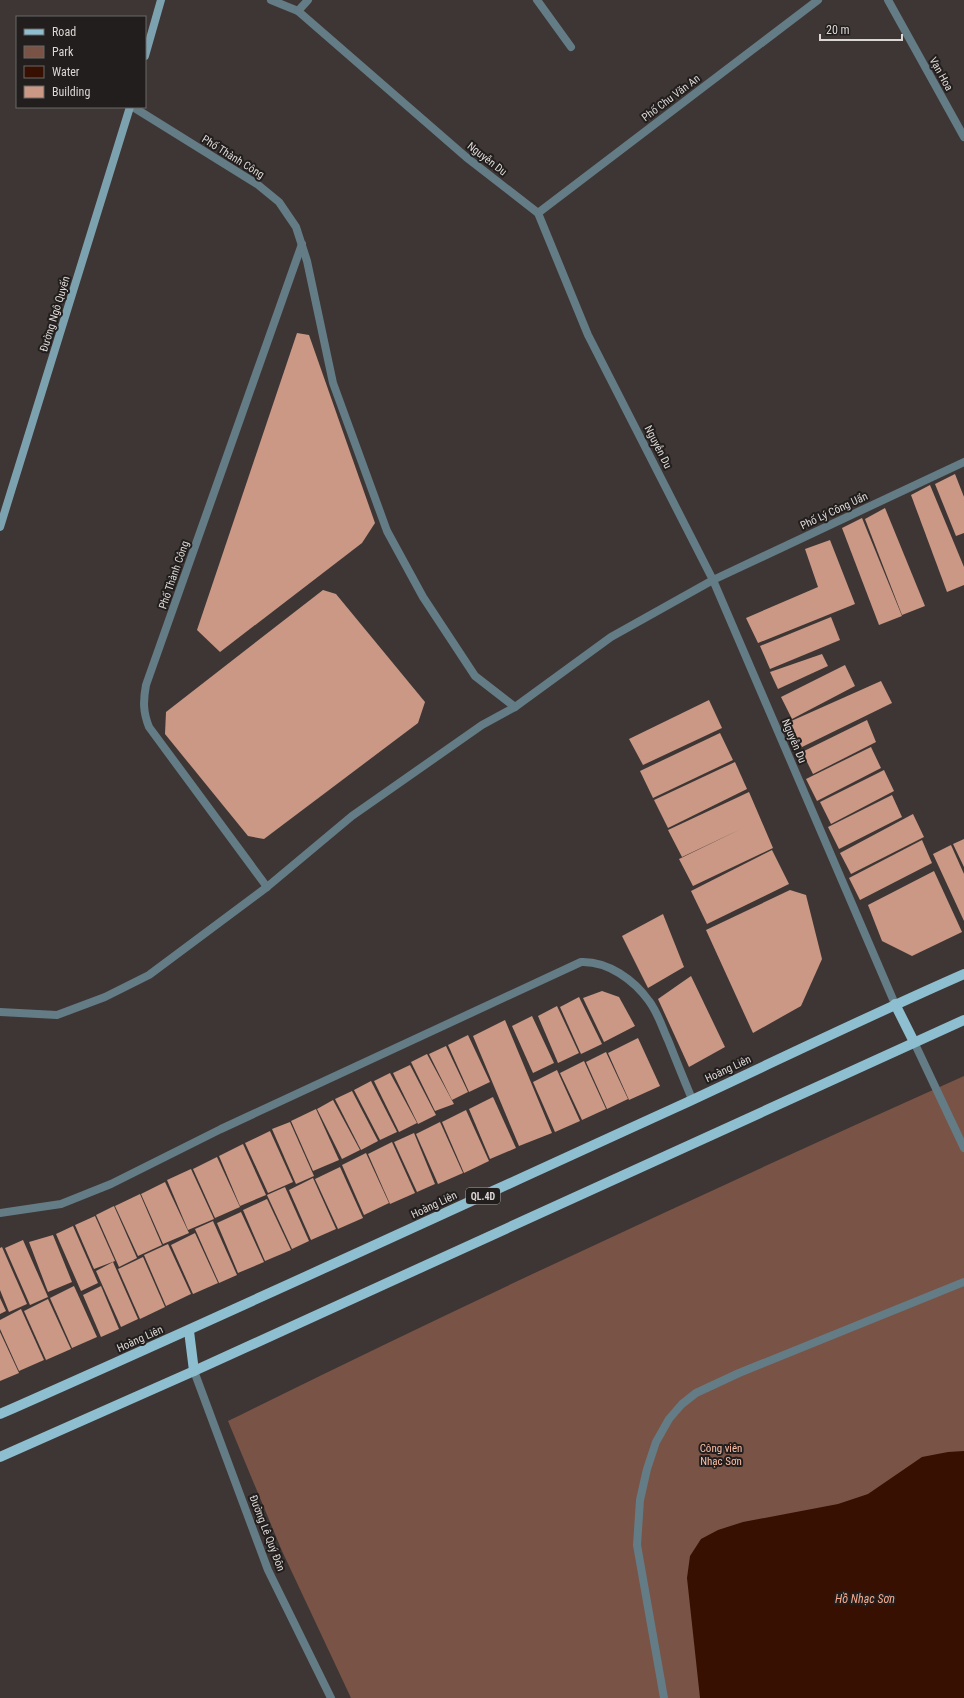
<svg xmlns="http://www.w3.org/2000/svg" width="964" height="1698" font-family="'Roboto Condensed',sans-serif">
<style>
.green{fill:#795346}
.water{fill:#371002}
.building{fill:#cb9885}
.lines{fill:none;stroke-linecap:round;stroke-linejoin:round}
.lane{stroke:#647c85;stroke-width:8}
.street{stroke:#647c85;stroke-width:8}
.secondary{stroke:#7ca2b0;stroke-width:8}
.primary{stroke:#8ebfd1;stroke-width:10}
.labels{text-anchor:middle;dominant-baseline:central;stroke-width:4;stroke-linejoin:round;paint-order:stroke}
.shield{fill:#211e1d;stroke:#a3a09e;stroke-width:1}
.shield-label{font-size:10px;font-weight:bold;fill:#dbd7d5}
.street-label{font-size:11px;fill:#dbd7d5;stroke:#211e1d}
.park-label{font-size:11px;fill:#fcbea7;stroke:#211e1d}
.water-label{font-size:12px;font-style:italic;fill:#f5a98d;stroke:#211e1d}
</style>
<rect width="100%" height="100%" fill="#3d3634"/>
<path class="green" d="M964 1076V1698H351L282 1551 228 1421C470 1301 717 1187 964 1076Z"/>
<polygon class="water" points="964,1451 964,1698 700,1698 687,1578 690,1556 701,1539 718,1530 743,1522 838,1504 868,1494 922,1457 948,1452"/>
<g class="building">
<polygon points="297,333 309,335 375,523 362,543 220,652 197,630"/>
<polygon points="955,474 964,497 964,533 956,536 935,484"/>
<polygon points="930,485 964,567 964,585 947,592 911,495"/>
<polygon points="885,508 925,606 902,615 865,519"/>
<polygon points="862,518 902,616 879,625 842,528"/>
<polygon points="830,540 855,604 758,643 746,618 818,587 805,549"/>
<polygon points="323,590 336,594 425,702 418,723 264,839 248,836 165,734 166,712"/>
<polygon points="831,617 840,640 770,669 760,646"/>
<polygon points="822,654 828,666 778,689 770,672"/>
<polygon points="845,665 855,686 792,719 781,697"/>
<polygon points="881,681 892,703 802,747 789,722"/>
<polygon points="709,700 722,728 643,765 629,739"/>
<polygon points="867,720 876,742 813,774 802,752"/>
<polygon points="720,733 733,760 653,798 640,771"/>
<polygon points="871,747 881,768 817,801 806,779"/>
<polygon points="735,762 747,789 668,828 654,800"/>
<polygon points="884,770 894,791 831,824 820,802"/>
<polygon points="749,792 773,848 693,886 679,859 741,829 682,857 668,830"/>
<polygon points="892,795 902,817 839,849 828,827"/>
<polygon points="913,814 924,837 851,874 840,853"/>
<polygon points="964,839 964,867 953,844"/>
<polygon points="922,840 932,863 860,900 849,878"/>
<polygon points="951,845 964,874 964,921 933,854"/>
<polygon points="772,850 789,884 707,924 691,891"/>
<polygon points="934,871 962,932 912,956 882,941 868,905"/>
<polygon points="790,890 806,895 822,959 801,1006 753,1033 706,930"/>
<polygon points="663,914 684,967 648,988 622,936"/>
<polygon points="691,976 725,1047 689,1067 658,999"/>
<polygon points="602,991 619,997 635,1026 604,1042 583,998"/>
<polygon points="579,997 602,1044 581,1054 560,1007"/>
<polygon points="557,1006 579,1053 558,1063 538,1016"/>
<polygon points="532,1016 554,1063 533,1073 512,1026"/>
<polygon points="505,1020 552,1133 519,1146 473,1036"/>
<polygon points="468,1035 490,1082 469,1092 448,1045"/>
<polygon points="638,1038 660,1086 629,1100 608,1053"/>
<polygon points="446,1046 468,1092 452,1100 429,1054"/>
<polygon points="606,1052 628,1099 607,1109 586,1062"/>
<polygon points="427,1054 454,1104 435,1111 411,1062"/>
<polygon points="584,1061 606,1109 582,1120 560,1073"/>
<polygon points="410,1065 436,1115 418,1124 393,1073"/>
<polygon points="557,1070 580,1121 555,1132 533,1082"/>
<polygon points="390,1073 417,1123 399,1132 374,1081"/>
<polygon points="371,1081 397,1132 380,1140 354,1090"/>
<polygon points="352,1091 378,1141 361,1150 335,1099"/>
<polygon points="493,1097 516,1148 490,1159 469,1109"/>
<polygon points="333,1100 360,1150 342,1159 317,1109"/>
<polygon points="316,1109 339,1160 313,1171 291,1121"/>
<polygon points="466,1110 489,1161 464,1173 442,1122"/>
<polygon points="290,1122 314,1176 296,1184 272,1129"/>
<polygon points="440,1122 463,1173 438,1184 416,1134"/>
<polygon points="270,1131 293,1182 268,1193 245,1143"/>
<polygon points="414,1133 435,1184 417,1192 394,1142"/>
<polygon points="392,1142 415,1193 390,1204 368,1154"/>
<polygon points="243,1144 266,1195 240,1206 219,1156"/>
<polygon points="366,1153 389,1203 364,1215 342,1165"/>
<polygon points="217,1157 240,1207 215,1218 193,1169"/>
<polygon points="340,1167 363,1218 338,1229 315,1179"/>
<polygon points="191,1169 214,1219 188,1230 167,1180"/>
<polygon points="313,1178 336,1229 311,1240 289,1190"/>
<polygon points="165,1182 189,1233 163,1244 141,1194"/>
<polygon points="285,1187 309,1241 292,1249 267,1195"/>
<polygon points="140,1194 162,1245 138,1256 115,1206"/>
<polygon points="267,1199 291,1250 265,1261 243,1210"/>
<polygon points="114,1206 137,1258 119,1267 96,1215"/>
<polygon points="241,1212 264,1262 238,1273 217,1223"/>
<polygon points="95,1216 115,1261 94,1269 75,1225"/>
<polygon points="213,1221 237,1275 219,1283 195,1229"/>
<polygon points="73,1226 98,1283 81,1291 56,1234"/>
<polygon points="195,1233 218,1283 193,1294 171,1245"/>
<polygon points="53,1235 72,1282 48,1292 29,1242"/>
<polygon points="23,1240 48,1297 30,1305 5,1248"/>
<polygon points="168,1244 191,1294 166,1306 144,1255"/>
<polygon points="2,1247 27,1304 9,1312 0,1290 0,1248"/>
<polygon points="143,1257 165,1307 140,1319 118,1269"/>
<polygon points="113,1262 138,1319 121,1327 96,1271"/>
<polygon points="74,1286 97,1337 72,1348 50,1298"/>
<polygon points="101,1286 119,1329 101,1337 83,1295"/>
<polygon points="0,1298 6,1311 0,1314"/>
<polygon points="48,1299 71,1349 46,1360 24,1311"/>
<polygon points="21,1309 44,1360 19,1371 0,1329 0,1320"/>
<polygon points="0,1332 19,1373 0,1381"/>
</g>
<g class="lines">
<g class="lane">
<polyline points="914,1042 964,1148"/>
<polyline points="664,1698 637,1545 640,1500 647,1469 656,1442 669,1419 682,1404 696,1393 739,1373 964,1282"/>
</g>
<g class="street">
<polyline points="271,0 298,11 466,157 538,213 588,335 713,580 895,1004"/>
<polyline points="537,0 571,47"/>
<polyline points="888,0 964,137"/>
<polyline points="298,11 308,0"/>
<polyline points="133,107 257,184 279,202 296,227 307,261 333,383 387,531 423,597 475,676 515,707"/>
<polyline points="538,213 818,0"/>
<path d="M267 887 149 727C143 712 143 701 146 685L302 244"/>
<polyline points="0,1012 57,1015 105,997 149,975 267,887 352,816 482,725 515,707 611,637 713,580 964,462"/>
<path d="M0 1213 61 1204 111 1184 221 1129 581 962C608 961 634 980 649 1001 658 1013 662 1027 668 1040 676 1060 684 1080 692 1099"/>
<polyline points="194,1371 268,1570 331,1698"/>
</g>
<g class="secondary">
<polyline points="145,56 161,0"/>
<polyline points="0,527 130,107"/>
</g>
<g class="primary">
<polyline points="895,1004 914,1042"/>
<polyline points="189,1331 194,1371"/>
<path d="M0 1414C227 1314 453 1209 679 1106 774 1062 868 1016 964 974"/>
<polyline points="0,1457 194,1371 964,1020"/>
</g>
</g>
<g class="labels">
<rect class="shield" x="466" y="1188" width="34" height="16" rx="3"/>
<g class="shield-label">
<text x="483" y="1196">QL.4D</text>
</g>
<g class="street-label">
<text transform="translate(941 74) rotate(61)">Vạn Hoa</text>
<text transform="translate(671 98) rotate(-37)">Phố Chu Văn An</text>
<text transform="translate(233 157) rotate(32)">Phố Thành Công</text>
<text transform="translate(487 159) rotate(38)">Nguyễn Du</text>
<text transform="translate(55 314) rotate(-73)">Đường Ngô Quyến</text>
<text transform="translate(658 447) rotate(63)">Nguyễn Du</text>
<text transform="translate(834 511) rotate(-25)">Phố Lý Công Uẩn</text>
<text transform="translate(174 575) rotate(-71)">Phố Thành Công</text>
<text transform="translate(794 741) rotate(67)">Nguyễn Du</text>
<text transform="translate(728 1069) rotate(-25)">Hoàng Liên</text>
<text transform="translate(434 1205) rotate(-25)">Hoàng Liên</text>
<text transform="translate(140 1339) rotate(-24)">Hoàng Liên</text>
<text transform="translate(267 1533) rotate(69)">Đường Lê Quý Đôn</text>
</g>
<g class="park-label">
<text x="721" y="1448">Công viên<tspan x="721" dy="13">Nhạc Sơn</tspan></text>
</g>
<g class="water-label">
<text x="865" y="1599">Hồ Nhạc Sơn</text>
</g>
</g>
<rect x="16" y="16" width="130" height="92" fill="#211e1d" stroke="#6b6867"/>
<rect x="24" y="29" width="20" height="6" fill="#8ebfd1" stroke="#6b6867"/>
<text x="52" y="36" font-size="12" fill="#dbd7d5">Road</text>
<rect x="24" y="46" width="20" height="12" fill="#795346" stroke="#6b6867"/>
<text x="52" y="56" font-size="12" fill="#dbd7d5">Park</text>
<rect x="24" y="66" width="20" height="12" fill="#371002" stroke="#6b6867"/>
<text x="52" y="76" font-size="12" fill="#dbd7d5">Water</text>
<rect x="24" y="86" width="20" height="12" fill="#cb9885" stroke="#6b6867"/>
<text x="52" y="96" font-size="12" fill="#dbd7d5">Building</text>
<path d="M820 34v6h82v-6" fill="none" stroke="#dbd7d5" stroke-width="2"/>
<text x="826" y="34" font-size="12" fill="#dbd7d5" stroke="#211e1d" stroke-width="3" paint-order="stroke">20 m</text>
</svg>
